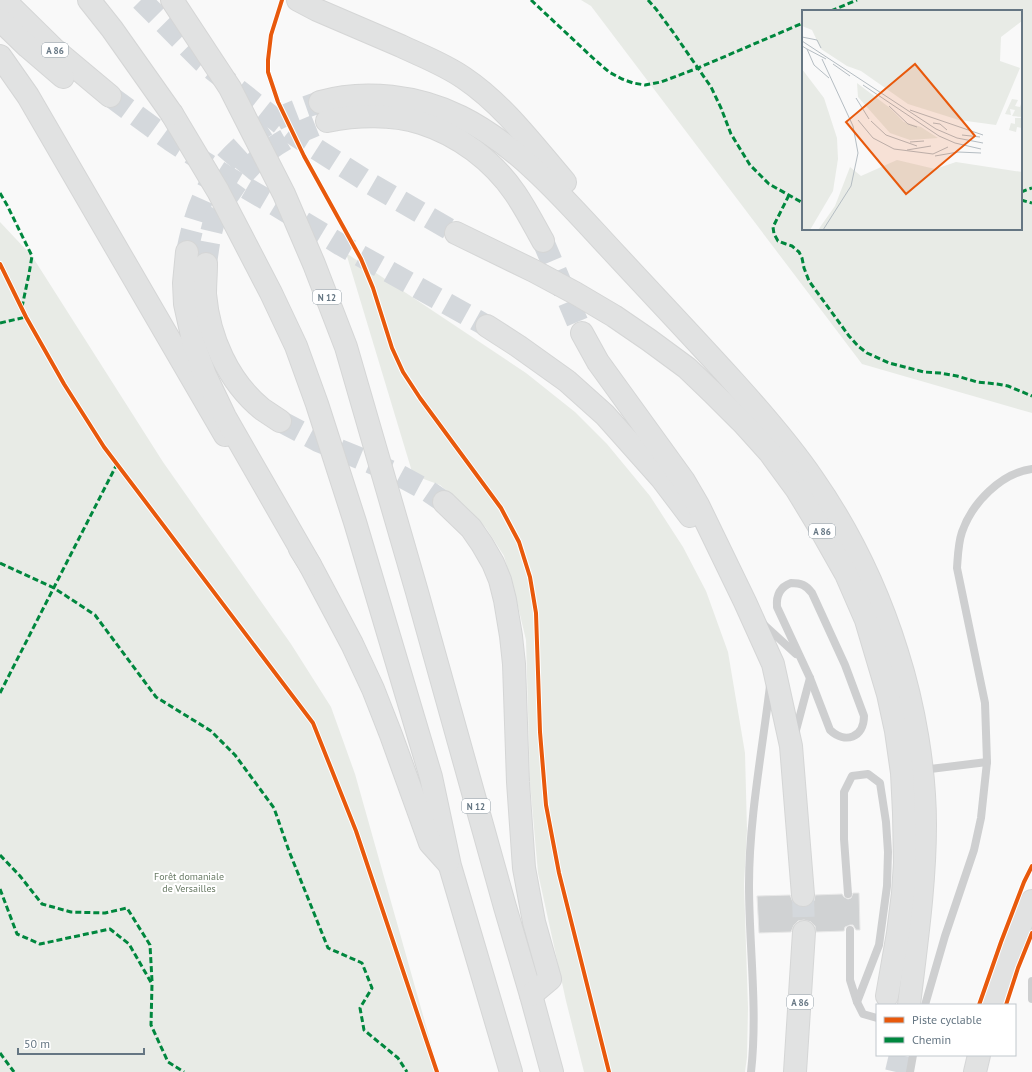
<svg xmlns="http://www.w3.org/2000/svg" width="1032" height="1072" font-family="'PT Sans',sans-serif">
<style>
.green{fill:#e8ebe6;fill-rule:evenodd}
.building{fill:#d0d2d3;stroke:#e8e8e8}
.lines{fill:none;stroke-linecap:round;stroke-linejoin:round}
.motorway-tunnel{stroke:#d4d8dc;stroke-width:22;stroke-dasharray:22 11;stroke-linecap:butt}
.secondary-casing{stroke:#d5d6d7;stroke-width:24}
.trunk-casing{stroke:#d5d6d6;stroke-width:24}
.motorway-casing{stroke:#d5d6d6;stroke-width:24}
.service{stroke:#cecfd0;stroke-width:8}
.secondary{stroke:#e1e2e2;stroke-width:22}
.trunk{stroke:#e1e2e2;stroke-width:22}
.motorway{stroke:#e1e2e2;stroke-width:22}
.quiet{stroke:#00873e;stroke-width:3;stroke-dasharray:6 3;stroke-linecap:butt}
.cycleway-casing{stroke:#fff;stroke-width:6}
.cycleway{stroke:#e8590c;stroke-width:4}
.labels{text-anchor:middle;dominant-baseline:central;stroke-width:4;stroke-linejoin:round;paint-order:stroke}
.shield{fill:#fff;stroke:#939fa8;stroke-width:1}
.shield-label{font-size:9px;font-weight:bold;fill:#657683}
.park-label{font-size:10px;fill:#687a64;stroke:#fff}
.inset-road{fill:none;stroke:#b5bdc3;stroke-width:1}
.view{fill:#e8590c;fill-opacity:0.15;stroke:#e8590c;stroke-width:2}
.inset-edge{fill:none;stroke:#657683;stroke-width:2}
</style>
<rect width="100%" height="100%" fill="#f9f9f9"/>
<g class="green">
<path d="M581 0H1032V413L862 364 591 6ZM803 11H1021V229H803Z"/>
<polygon points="0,222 32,256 163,462 291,644 331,707 355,774 439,1072 0,1072"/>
<polygon points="346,253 526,373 575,412 607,444 650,496 683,547 706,591 728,652 745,753 747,830 744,884 748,1008 747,1057 745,1072 584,1072 566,1001 538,873 530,782 526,640 516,598 504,556 486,528 464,506 440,485 413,475"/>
</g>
<polygon class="building" points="853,893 859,893 860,930 856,930 853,925 850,925 845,927 844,931 816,932 815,926 811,922 804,920 798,921 794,925 791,932 759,933 757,896 790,895 793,902 797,906 804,907 810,905 814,901 815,895 842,894 844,897 848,899 851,898"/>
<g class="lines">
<g class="motorway-tunnel">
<polyline points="141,0 203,62 296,136 371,184 456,233"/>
<polyline points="110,96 170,140 224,175 272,203 341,245 487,326"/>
<polyline points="543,241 582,333"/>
<path d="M187 252C196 206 209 174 245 143 253 135 262 127 272 122 287 113 303 108 320 102"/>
<path d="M206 264C208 249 210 233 215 219 219 208 227 197 234 187 259 151 287 136 327 121"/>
<polyline points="280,421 318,441 393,472 428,491 444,502"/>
<polyline points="803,895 804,932"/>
<polyline points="896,1072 900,1055"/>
</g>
<g class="secondary-casing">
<g id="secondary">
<path d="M992 1005C1002 969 1015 934 1032 901"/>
<polyline points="975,1072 979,1055"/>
</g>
</g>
<g class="trunk-casing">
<g id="trunk">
<polyline points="172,0 230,88 284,194 314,264 346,347 417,592 505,907 531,995 552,1072"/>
<polyline points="0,56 28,96 225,435"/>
<polyline points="172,114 218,191 271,293 296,346 317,404 355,522 431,777 450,866 511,1072"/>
<polyline points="300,549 310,565 352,644 373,689 391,735 430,843 448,863"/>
</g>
</g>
<g class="motorway-casing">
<g id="motorway">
<polyline points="4,0 55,50 110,96"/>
<polyline points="89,0 112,29 172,114"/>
<path d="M298 0 317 10C345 22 373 34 401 46 422 56 444 64 464 78 504 105 534 146 565 182"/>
<polyline points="0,20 28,47 63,77"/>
<path d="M320 102C365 89 419 96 461 117 523 148 571 207 618 257 656 298 695 339 733 381 761 412 789 444 813 479 850 532 878 591 897 652 914 705 925 769 925 825 925 885 916 945 909 1005"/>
<path d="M327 121C357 115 392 114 421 123 459 135 493 161 515 193 526 209 534 225 543 241"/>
<polyline points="456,233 534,271 575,293 614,316 649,340 687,368 713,393 743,423 770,453 797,490 820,528 846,574 866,620 888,694 896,731 902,773 904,813 905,863 903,893 898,933 887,996"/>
<polyline points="187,252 184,283 185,304 194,345 205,375 225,417 310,565"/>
<path d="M206 264C206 274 205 284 205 294 209 338 228 381 262 409 268 413 274 417 280 421"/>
<polyline points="487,326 518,346 567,381 605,415 662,479 690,516"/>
<polyline points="582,333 598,362 684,481 698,505 745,602 773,664 791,746 803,895"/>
<polyline points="444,502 471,528 482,544 493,563 500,580 505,600 511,636 514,664 518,782 524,868 534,922 550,979 531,995"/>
<polyline points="795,1072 804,932"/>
</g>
</g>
<g class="service">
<path d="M791 583C801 583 806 585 812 593L845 665 864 716C864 738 845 744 830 730L810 678 777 607C776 595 780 587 791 583Z"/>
<polyline points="762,623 796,654"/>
<polyline points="795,734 810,678"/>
<polyline points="922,770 987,762"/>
<polyline points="848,894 844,839 844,792 852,776 868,774 880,783 886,822 888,852 887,886 879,945 857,1002 850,980 850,930"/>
<polyline points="1032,981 1032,999"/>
<polyline points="857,1002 863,1014 877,1018"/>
<path d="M925 1005 945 936 974 850 981 818 987 762 985 703 957 568C958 555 958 544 962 532 972 503 1001 473 1032 469"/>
<path d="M751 1072C758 1010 749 947 749 885 749 820 762 751 770 686"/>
<polyline points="910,1072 913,1055"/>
</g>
<use href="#secondary" class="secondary"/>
<use href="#trunk" class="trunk"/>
<use href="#motorway" class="motorway"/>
<g class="quiet">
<polyline points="531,0 594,59 609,72 622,79 633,83 645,85 661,82 698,68 803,23"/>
<polyline points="648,0 656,9 673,32 711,87 721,108 731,134 750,165 769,184 803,203"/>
<polyline points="831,11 857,0"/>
<polyline points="1021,192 1032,188"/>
<polyline points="0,193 7,205 32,256 29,274 22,307"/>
<polyline points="789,195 773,227 774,234 778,241 786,244 792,246 799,252 802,258 804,268 809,281 849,336 858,346 867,353 889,363 924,372 940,373 957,376 977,382 997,384 1008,386 1032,396"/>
<polyline points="1021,200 1032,203"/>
<polyline points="0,323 26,317"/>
<polyline points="0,563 54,588 95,615 156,697 211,731 235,755 274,808 289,851 328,948 362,963 372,988 360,1008 364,1030 398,1058 407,1072"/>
<polyline points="0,693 117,464"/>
<polyline points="0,855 20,876 42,904 71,912 105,913 127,908 150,945 152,981"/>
<polyline points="0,889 17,934 40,944 110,929 129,944 152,984 151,1025 168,1062 184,1072"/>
<polyline points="0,1053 14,1072"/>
</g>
<g class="cycleway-casing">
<g id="cycleway">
<polyline points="282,0 271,35 268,60 268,72 278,102 304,156 361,259 373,288 392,348 403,372 420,398 501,508 519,542 530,577 536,613 540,732 546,805 559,873 609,1072"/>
<polyline points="0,264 26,317 64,384 104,447 313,723 356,831 437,1072"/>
<polyline points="979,1005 1001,942 1024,882 1032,866"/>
<polyline points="1006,1005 1018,968 1032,933"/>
</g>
</g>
<use href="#cycleway" class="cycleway"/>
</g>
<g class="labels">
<g class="shield">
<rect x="42" y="43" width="26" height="14" rx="3"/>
<rect x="313" y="290" width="28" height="14" rx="3"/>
<rect x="809" y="524" width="26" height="14" rx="3"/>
<rect x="462" y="799" width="28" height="14" rx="3"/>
<rect x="787" y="995" width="26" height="14" rx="3"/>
</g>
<g class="shield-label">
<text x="55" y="50">A 86</text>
<text x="327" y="297">N 12</text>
<text x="822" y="531">A 86</text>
<text x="476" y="806">N 12</text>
<text x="800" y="1002">A 86</text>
</g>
<g class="park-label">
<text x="189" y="876">Forêt domaniale<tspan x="189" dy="12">de Versailles</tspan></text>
</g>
</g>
<g transform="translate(802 10)">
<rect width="220" height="220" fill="#f9f9f9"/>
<path d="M0 0H220V11L199 27 198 51 218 58 194 115 157 110 106 94 59 61 45 56 19 39 10 20 0 16ZM0 59 22 88 35 128 36 149 31 181 8 220H0ZM55 73 88 98 102 112 119 117 136 128 108 130 88 123 56 87ZM210 89 216 90 213 96 218 97 220 91V107L210 106 213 100 208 99 209 105 203 104ZM213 108H220V118L215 117 214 122 207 120 209 113 213 114ZM95 150 133 159 154 152 220 162V220H16L33 196 48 157 59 166Z" fill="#e8ebe6"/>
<path class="inset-road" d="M0 27 15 30 19 38M0 31 134 119 155 128 181 133M0 36 5 39 12 55 27 68M5 39 24 49M20 49 51 116 56 143 49 176 21 220M31 54 48 66M61 75 137 126 153 133 179 139M54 88 67 109M87 96 106 114 115 117M108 100 181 125M56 110 71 128 92 139 131 144 146 137M69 111 84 125 115 136M131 113 138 114 145 120M160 125 178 127M108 132 122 131M105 140 129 136M133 146 156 142 179 143"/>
<path class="view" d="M113 54 173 126 104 184 44 112Z"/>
<rect width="220" height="220" class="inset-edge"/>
</g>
<rect x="876" y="1004" width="140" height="52" fill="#ffffff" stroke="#c1c8cd"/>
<rect x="884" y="1017" width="20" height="6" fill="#e8590c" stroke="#c1c8cd"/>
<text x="912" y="1024" font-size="12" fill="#657683">Piste cyclable</text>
<rect x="884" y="1037" width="20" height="6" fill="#00873e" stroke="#c1c8cd"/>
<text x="912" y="1044" font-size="12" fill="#657683">Chemin</text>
<path d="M18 1048v6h126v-6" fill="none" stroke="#657683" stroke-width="2"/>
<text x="24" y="1048" font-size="12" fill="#657683" stroke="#ffffff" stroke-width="3" paint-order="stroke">50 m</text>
</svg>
